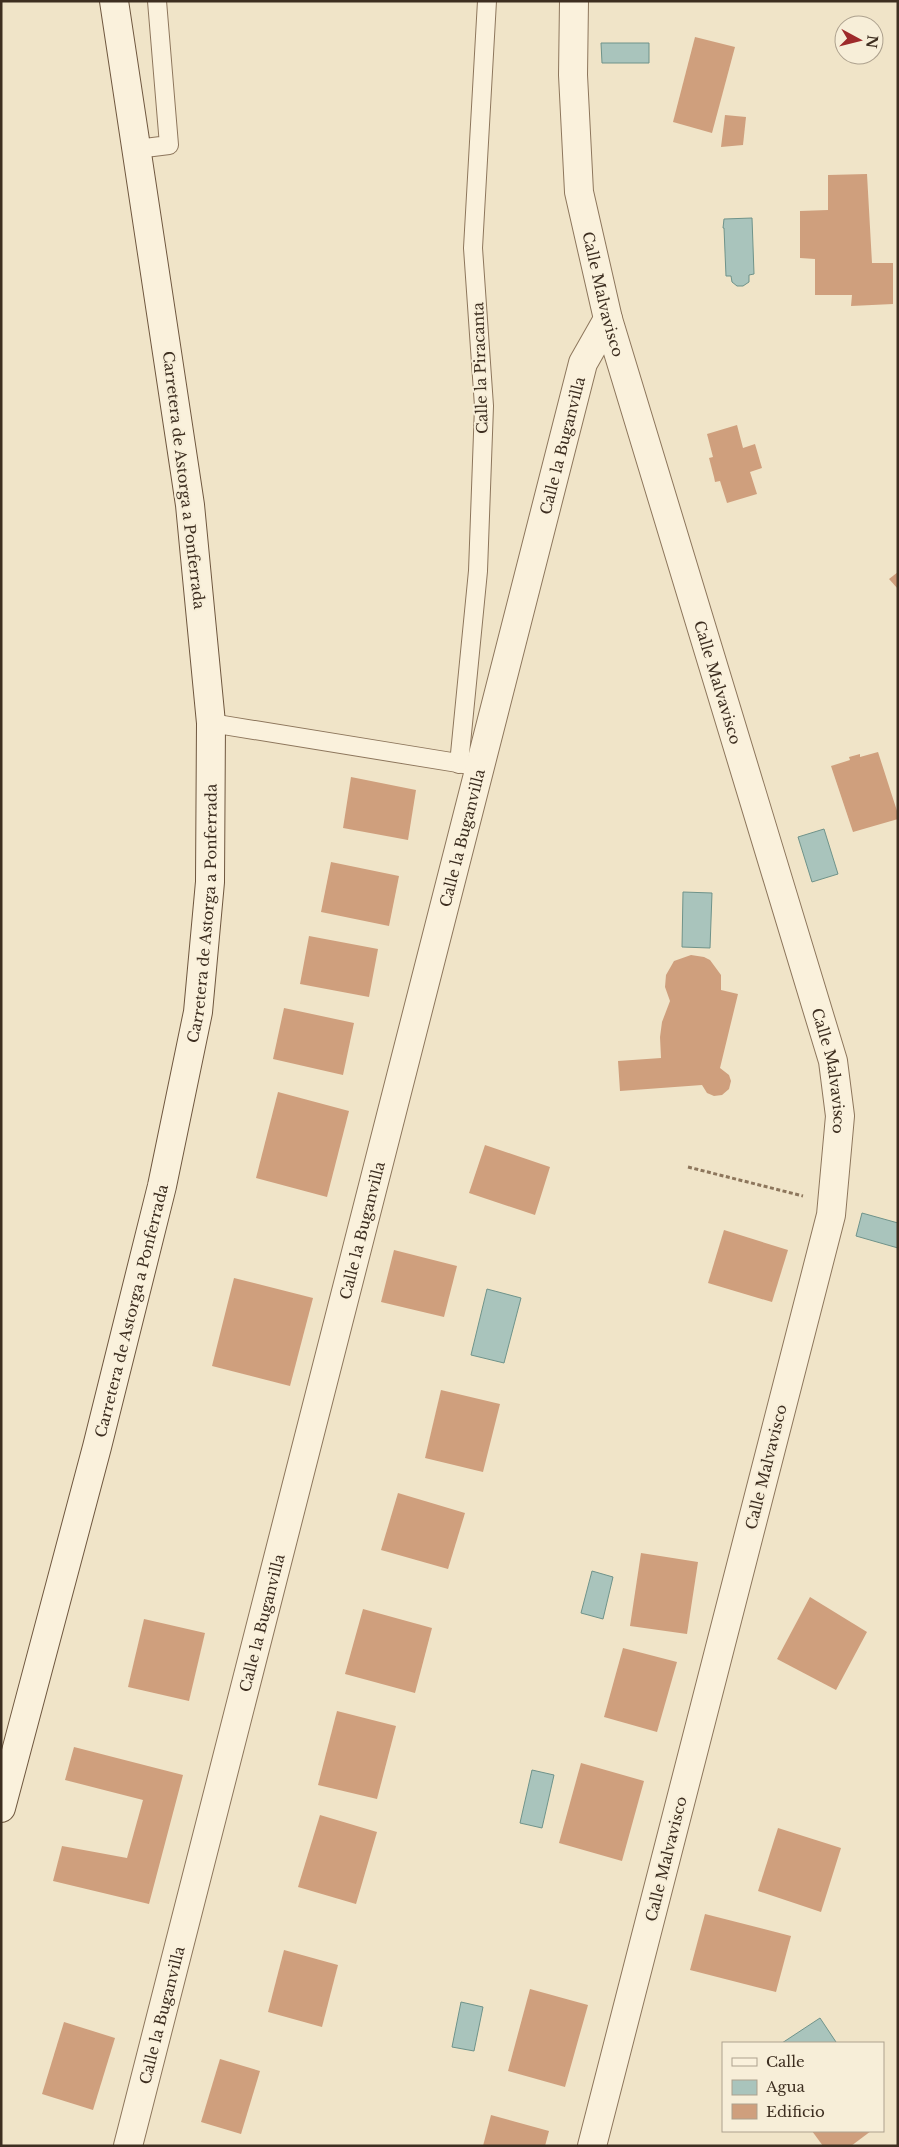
<svg xmlns="http://www.w3.org/2000/svg" width="899" height="2147" font-family="'Libre Baskerville',serif">
<style>
.water{fill:#a9c4bc;stroke:#6f938a}
.building{fill:#cf9f7d}
.lines{fill:none;stroke-linecap:round;stroke-linejoin:round}
.service-casing{stroke:#8d765c;stroke-width:20}
.minor-casing{stroke:#8d765c;stroke-width:30}
.secondary-casing{stroke:#6f573f;stroke-width:30}
.path{stroke:#8d765c;stroke-width:3;stroke-dasharray:4 2.5;stroke-linecap:butt}
.service{stroke:#faf1dc;stroke-width:18}
.minor{stroke:#faf1dc;stroke-width:28}
.secondary{stroke:#faf1dc;stroke-width:28}
.labels{text-anchor:middle;dominant-baseline:central;stroke-width:4;stroke-linejoin:round;paint-order:stroke}
.street-label{font-size:15px;fill:#3d2e20;stroke:#f7eed8}
</style>
<rect width="100%" height="100%" fill="#f0e4c8"/>
<g class="water">
<polygon points="601,43 649,43 649,63 602,63"/>
<polygon points="752,218 754,274 749,275 749,282 743,286 737,286 732,282 731,276 726,276 724,228 723,228 724,219"/>
<polygon points="824,829 838,874 812,882 798,837"/>
<polygon points="683,892 712,893 710,948 682,947"/>
<polygon points="862,1213 898,1223 898,1248 856,1236"/>
<polygon points="487,1289 521,1298 504,1363 471,1355"/>
<polygon points="592,1571 613,1577 603,1619 581,1613"/>
<polygon points="532,1770 554,1775 542,1828 520,1823"/>
<polygon points="461,2002 483,2007 474,2051 452,2047"/>
<polygon points="820,2018 836,2042 835,2043 782,2043"/>
</g>
<g class="building">
<polygon points="695,37 735,47 712,133 673,122"/>
<polygon points="725,115 746,117 743,145 721,147"/>
<polygon points="867,174 872,263 893,263 893,304 851,306 852,295 815,295 815,259 800,258 800,211 828,210 828,175"/>
<polygon points="737,425 743,448 755,444 762,468 750,472 757,494 727,503 720,481 715,482 714,477 709,458 713,457 707,434"/>
<polygon points="898,572 898,589 889,579"/>
<polygon points="878,752 898,814 898,819 853,832 831,766 850,760 849,757 860,754 860,757"/>
<polygon points="351,777 416,790 408,840 343,828"/>
<polygon points="331,862 399,876 389,926 321,912"/>
<polygon points="309,936 378,949 369,997 300,984"/>
<polygon points="691,955 704,957 710,960 721,975 721,990 738,994 720,1068 729,1075 731,1081 729,1089 722,1095 714,1096 707,1093 702,1085 620,1091 618,1061 661,1058 660,1037 662,1022 670,1001 665,987 666,975 674,961"/>
<polygon points="284,1008 354,1023 343,1075 273,1059"/>
<polygon points="278,1092 349,1111 327,1197 256,1178"/>
<polygon points="485,1145 550,1167 535,1215 469,1193"/>
<polygon points="724,1230 788,1250 772,1302 708,1283"/>
<polygon points="394,1250 457,1266 444,1317 381,1302"/>
<polygon points="234,1278 313,1298 290,1386 212,1366"/>
<polygon points="441,1390 500,1404 483,1472 425,1458"/>
<polygon points="398,1493 465,1513 448,1569 381,1550"/>
<polygon points="641,1553 698,1562 687,1634 630,1626"/>
<polygon points="810,1597 867,1632 836,1690 777,1659"/>
<polygon points="363,1609 432,1628 415,1693 345,1674"/>
<polygon points="144,1619 205,1633 189,1701 128,1687"/>
<polygon points="623,1648 677,1662 657,1732 604,1717"/>
<polygon points="337,1711 396,1726 377,1799 318,1785"/>
<polygon points="74,1747 183,1775 149,1904 53,1881 62,1846 127,1858 143,1800 65,1780"/>
<polygon points="581,1763 644,1781 622,1861 559,1843"/>
<polygon points="320,1815 377,1832 356,1904 298,1887"/>
<polygon points="778,1828 841,1848 821,1912 758,1891"/>
<polygon points="705,1914 791,1936 776,1992 690,1970"/>
<polygon points="284,1950 338,1965 322,2027 268,2012"/>
<polygon points="530,1989 588,2005 565,2087 508,2071"/>
<polygon points="64,2022 115,2038 93,2110 42,2094"/>
<polygon points="220,2059 260,2071 241,2134 201,2122"/>
<polygon points="491,2115 549,2131 545,2146 483,2146"/>
<polygon points="812,2131 871,2131 851,2146 823,2146"/>
</g>
<g class="lines">
<g class="service-casing">
<g id="service">
<polyline points="137,149 169,145 157,1"/>
<polyline points="211,723 470,765"/>
<polyline points="459,764 478,571 484,406 473,248 487,1"/>
</g>
</g>
<g class="minor-casing">
<g id="minor">
<path id="s1" d="M574 1 573 75 579 192 608 319 833 1061 840 1116 831 1215 592 2146"/>
<path id="s2" d="M128 2146 583 363 608 319"/>
</g>
</g>
<g class="secondary-casing">
<g id="secondary">
<path id="s3" d="M1 1808 97 1447 162 1186 198 1012 210 882 211 723 190 505 114 1"/>
</g>
</g>
<polyline class="path" points="688,1167 803,1196"/>
<use href="#service" class="service"/>
<use href="#minor" class="minor"/>
<use href="#secondary" class="secondary"/>
</g>
<g class="labels">
<g class="street-label">
<text stroke="none"><textPath href="#s1" startOffset="296">Calle Malvavisco</textPath></text>
<text transform="translate(480 368) rotate(-92)">Calle la Piracanta</text>
<text stroke="none"><textPath href="#s2" startOffset="1755">Calle la Buganvilla</textPath></text>
<text transform="translate(184 480) rotate(83)">Carretera de Astorga a Ponferrada</text>
<text stroke="none"><textPath href="#s1" startOffset="701">Calle Malvavisco</textPath></text>
<text stroke="none"><textPath href="#s2" startOffset="1350">Calle la Buganvilla</textPath></text>
<text stroke="none"><textPath href="#s3" startOffset="919">Carretera de Astorga a Ponferrada</textPath></text>
<text stroke="none"><textPath href="#s1" startOffset="1106">Calle Malvavisco</textPath></text>
<text stroke="none"><textPath href="#s2" startOffset="945">Calle la Buganvilla</textPath></text>
<text stroke="none"><textPath href="#s3" startOffset="514">Carretera de Astorga a Ponferrada</textPath></text>
<text transform="translate(766 1467) rotate(-76)">Calle Malvavisco</text>
<text stroke="none"><textPath href="#s2" startOffset="540">Calle la Buganvilla</textPath></text>
<text transform="translate(666 1859) rotate(-76)">Calle Malvavisco</text>
<text stroke="none"><textPath href="#s2" startOffset="135">Calle la Buganvilla</textPath></text>
</g>
</g>
<rect width="899" height="2147" fill="none" stroke="#3d2e20" stroke-width="5"/>
<rect x="722" y="2042" width="162" height="90" fill="#f7eed8" stroke="#ada18e"/>
<rect x="732" y="2058" width="25" height="8" fill="#faf1dc" stroke="#ada18e"/>
<text x="766" y="2067" font-size="15" fill="#3d2e20">Calle</text>
<rect x="732" y="2080" width="25" height="15" fill="#a9c4bc" stroke="#ada18e"/>
<text x="766" y="2092" font-size="15" fill="#3d2e20">Agua</text>
<rect x="732" y="2104" width="25" height="15" fill="#cf9f7d" stroke="#ada18e"/>
<text x="766" y="2117" font-size="15" fill="#3d2e20">Edificio</text>
<g transform="translate(859 40) rotate(97)"><circle r="24" fill="#f7eed8" stroke="#ada18e"/>
<path d="M0-4L9 19L0 12L-9 19Z" fill="#9e2a2b"/>
<text y="-8" font-size="14" font-weight="bold" text-anchor="middle" fill="#3d2e20">N</text>
</g>
</svg>
